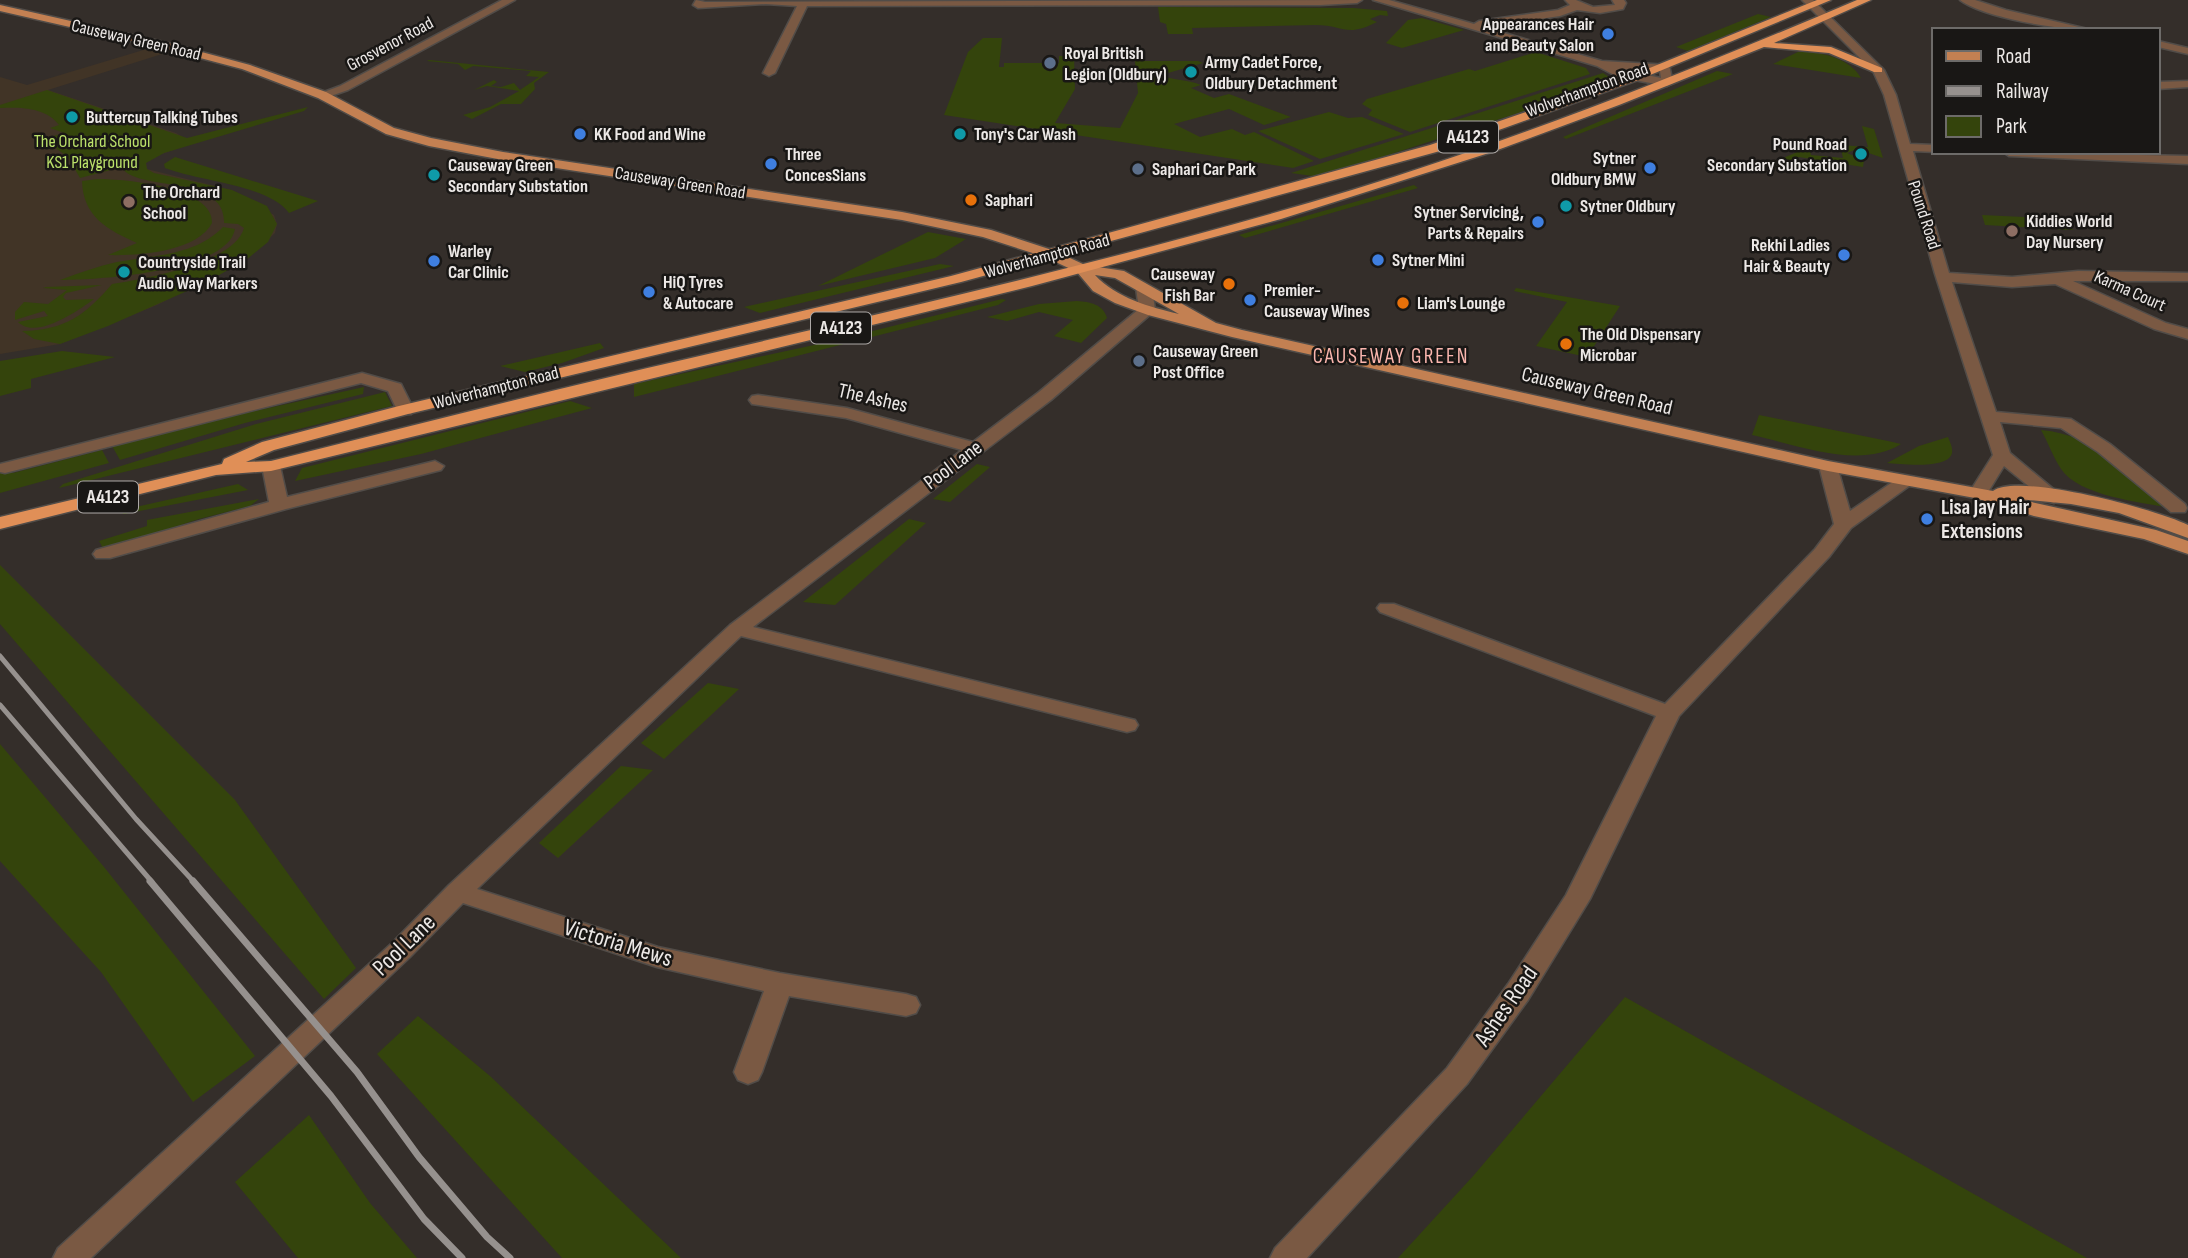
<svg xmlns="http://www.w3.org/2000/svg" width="2188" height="1258" font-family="'Sofia Sans Condensed',sans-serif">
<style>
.education{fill:#413426}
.green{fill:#34440c}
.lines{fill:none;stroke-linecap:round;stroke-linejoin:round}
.minor-casing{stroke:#514c48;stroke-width:3}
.major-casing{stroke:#514c48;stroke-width:3}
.highway-casing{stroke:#514c48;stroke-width:3}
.minor{fill:#7a5943;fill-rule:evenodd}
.major{fill:#c38052;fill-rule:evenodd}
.highway{fill:#e08f57;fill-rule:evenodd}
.rail-far1{stroke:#96918e;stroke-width:5}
.rail{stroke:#96918e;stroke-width:7}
.shop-dot{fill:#3f7fe0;stroke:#191715;stroke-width:2.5}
.service-dot{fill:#5c6f8a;stroke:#191715;stroke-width:2.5}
.culture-dot{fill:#0f9aa8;stroke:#191715;stroke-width:2.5}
.food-dot{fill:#e8710a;stroke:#191715;stroke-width:2.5}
.education-dot{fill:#8d6e63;stroke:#191715;stroke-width:2.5}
.labels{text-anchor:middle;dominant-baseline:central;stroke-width:5;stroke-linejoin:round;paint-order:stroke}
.far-poi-label{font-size:18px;font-weight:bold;fill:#ece8e6;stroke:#191715;text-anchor:start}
.far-street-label{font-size:18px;fill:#ece8e6;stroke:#191715}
.far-park-label{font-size:18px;fill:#bce26b;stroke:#191715}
.shield{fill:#191715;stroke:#ada9a7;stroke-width:2}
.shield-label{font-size:19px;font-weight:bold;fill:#ece8e6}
.far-quarter-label{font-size:21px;letter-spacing:2px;fill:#fab6ae;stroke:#191715}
.street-label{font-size:21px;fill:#ece8e6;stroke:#191715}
.poi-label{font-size:21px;font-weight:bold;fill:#ece8e6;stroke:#191715;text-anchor:start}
.near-street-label{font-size:24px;fill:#ece8e6;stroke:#191715}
</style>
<rect width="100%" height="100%" fill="#342e2a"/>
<polygon class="education" points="160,45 178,49 48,90 176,133 193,143 153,157 146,163 147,169 231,190 274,215 277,224 275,233 246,260 157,305 60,344 0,354 0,77 27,85"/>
<g class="green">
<path d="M1158 7 1353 8 1387 11 1388 16 1380 15 1370 19 1377 22C1346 38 1344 25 1315 25L1192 28 1193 34H1168L1166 24 1160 22Z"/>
<polygon points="1758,14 1771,17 1688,51 1676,47"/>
<polygon points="1422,18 1464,30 1402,48 1386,43 1408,20"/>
<path d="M983 38H1002L999 67H1004V63H1059V56H1074L1075 89 1055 123 1120 128 1138 93 1135 61H1198L1203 63 1161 75C1175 81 1186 79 1201 85L1191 88 1214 98 1229 94 1291 117 1264 125 1229 109 1174 124 1200 137 1232 129 1245 135 1254 132 1314 161 1293 168 944 115 968 52Z"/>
<polygon points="1536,52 1586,68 1590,74 1410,132 1368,115 1372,110 1362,104 1367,99 1469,69 1475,71"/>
<path d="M1798 52C1820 51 1850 58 1861 78L1773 64Z"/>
<polygon points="427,61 429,60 549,72 534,83 535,89 521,104 501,104 472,119 463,115 490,107 519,91 487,86 474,90 494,80 497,82 491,86 501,87 514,83 520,90 539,77 526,76 531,71 473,66 465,70 458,64"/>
<polygon points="1717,71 1733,74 1566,139 1563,137"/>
<polygon points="1603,73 1609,77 1607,82 1534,108 1320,177 1291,173"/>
<path d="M47 90 187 138 308 107 304 111 164 153 146 163 147 169 154 173 232 190 267 206 277 224 268 242 246 260 203 284 108 326 60 344 34 339 22 331C66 330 85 315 112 284 144 279 235 263 244 228L238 224 224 223C226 173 133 192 122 167L80 178 68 157 43 139 64 133 50 128 59 125C46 107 19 107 0 108V105Z"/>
<polygon points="1329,112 1348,118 1362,117 1404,134 1320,159 1258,131"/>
<polygon points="1862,126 1874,129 1883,158 1857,149 1847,153 1864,160 1863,167 1799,157 1786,166 1774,162 1809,147 1811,155 1843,158 1840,145 1868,147"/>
<path d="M175 157 318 201 289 213C269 185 198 181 165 168L164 164Z"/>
<path d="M98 179C125 179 214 187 212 223 197 252 137 256 108 255L137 243C108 230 83 217 82 181Z"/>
<polygon points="1414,185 1418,188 1245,238 1239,235"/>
<polygon points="1982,215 2064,219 2073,230 1985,225"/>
<path d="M223 227 235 229C228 272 95 280 60 280 79 273 98 266 117 262 154 255 195 256 223 227Z"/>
<polygon points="928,232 966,239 935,258 818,286"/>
<polygon points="940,264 954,266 760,313 744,307"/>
<path d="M102 285 66 293 63 297 66 300 94 299C78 311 36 340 18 322L48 316 44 311 15 320V312L24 302 48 304 67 290 43 288 46 287Z"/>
<polygon points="1516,288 1620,306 1587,357 1536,346 1567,302 1514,291"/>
<polygon points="1002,299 1006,300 998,305 634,397 634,384 828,342"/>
<path d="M1077 301C1090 302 1103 304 1107 318L1081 343 1054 336 1073 320 1039 312 1007 321 987 317 1039 304Z"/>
<polygon points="600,343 604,348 562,363 525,372 500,366"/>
<polygon points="62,351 115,357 31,379 31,388 0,396 0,361"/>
<polygon points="364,387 363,394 245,423 120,460 112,446 173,429"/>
<polygon points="385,392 392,406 59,488 63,484 256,424"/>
<polygon points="570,401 592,408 421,454 295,481 302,468"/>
<path d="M1759 415 1888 441 1901 444C1860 470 1798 445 1752 435Z"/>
<path d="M2041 430C2098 435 2129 474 2171 508 2140 502 2079 496 2061 469 2053 457 2048 442 2041 430Z"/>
<path d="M1948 437C1950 442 1953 448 1952 453 1948 470 1900 464 1887 463L1919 446Z"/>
<polygon points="102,450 109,463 0,493 0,465 13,473"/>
<polygon points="977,464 990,467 950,502 933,499"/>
<polygon points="238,484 248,490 124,514 118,511"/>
<polygon points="259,499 250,506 199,519 104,550 99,541 147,526 147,520"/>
<polygon points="909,519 926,523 835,605 803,602"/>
<polygon points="0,565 235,800 356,968 324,999 0,624"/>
<polygon points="708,683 739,689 664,759 641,743"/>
<polygon points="0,744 104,867 255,1056 193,1102 101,972 0,861"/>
<polygon points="621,766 653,770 558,858 539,843"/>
<polygon points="1625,997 2087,1258 1398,1258 1474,1175"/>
<polygon points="418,1016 490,1076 681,1258 562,1258 377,1054"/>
<polygon points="309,1115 370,1203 417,1258 298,1258 235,1182"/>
</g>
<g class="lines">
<g class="minor-casing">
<g id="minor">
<polygon points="502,0 515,0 348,90 322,99 316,95 340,86"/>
<polygon points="696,0 705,2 1362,0 1357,3 1320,5 807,6 775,73 769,76 763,73 797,6 766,4 698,8 693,5"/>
<path d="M1373 0H1389L1474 24 1479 21 1558 10 1570 5 1565 0H1576L1593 7 1615 5 1612 0H1624L1626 3 1623 9 1600 13 1577 10 1560 16 1483 27 1602 61 1669 65 1673 83 1667 86 1618 77 1597 66ZM1619 69 1660 71 1661 78Z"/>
<polygon points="1802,0 1813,0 1884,70 1896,95 1910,144 1934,145 1936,152 1913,151 1949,273 2012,277 2078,271 2188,273 2188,281 2073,281 2166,323 2188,329 2188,339 2154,329 2055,284 2012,287 1952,282 1996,412 2071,419 2110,444 2185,504 2187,508 2185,512 2171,512 2098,452 2061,428 2000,422 2010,453 2063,497 2054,503 2047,501 2004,466 1985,497 1971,497 1969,493 1993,455 1935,274 1884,95 1873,71"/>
<path d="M1960 0H1975L2006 10 2092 30C2061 30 1984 18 1960 0Z"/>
<polygon points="2158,41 2188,48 2188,54 2158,47"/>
<polygon points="2188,81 2188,87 2158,89 2158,82"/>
<polygon points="2003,152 2188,156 2188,164 2009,156"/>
<polygon points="1144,283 1152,288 1155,310 1152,313 1051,400 753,627 1135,720 1138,725 1135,730 1127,732 741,636 477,889 658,947 780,973 906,994 916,997 920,1005 916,1013 906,1016 789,996 762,1072 758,1080 748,1084 738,1080 734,1072 764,991 657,967 463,903 410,957 91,1258 53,1258 58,1248 392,943 449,885 730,625 962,450 846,418 752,404 749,400 752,396 758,395 847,408 973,442 1039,392 1139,309 1136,288"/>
<polygon points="362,373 401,384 414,410 411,414 399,414 388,391 361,383 5,473 0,472 0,464"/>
<polygon points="271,461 280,466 287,497 435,461 444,466 441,470 286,509 110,558 96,558 93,554 96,550 269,502 262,466"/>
<polygon points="1828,461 1837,466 1850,511 1900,477 1914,477 1916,481 1851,528 1829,557 1679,716 1590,899 1528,1000 1467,1084 1307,1258 1270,1258 1275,1248 1447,1068 1508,984 1566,895 1656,716 1380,612 1377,608 1380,604 1394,604 1665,704 1815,549 1834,524 1819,466"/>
</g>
</g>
<g class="major-casing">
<path id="major" d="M0 5 168 43 250 65 326 92 394 128 431 138 503 152 902 212 991 230 1055 251 1085 265 1124 271 1216 323 1242 330 1828 461 1993 491C2018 472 2158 510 2188 525V538L2119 513 2071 504 2018 499 2156 530 2188 541V554L2144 539 2034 516 1975 498 1828 471 1232 337 1148 315 1115 303 1093 291 1077 272 1045 257 983 237 902 220 503 160 429 146 386 134 318 98 242 69 166 49 0 11ZM1095 275 1115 278 1179 314C1150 307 1116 298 1095 275Z"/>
</g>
<g class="highway-casing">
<path id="highway" d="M1817 0H1831L1638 80 1440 151 961 282 408 414 274 450 246 462 271 461C411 426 551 390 691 358 912 306 1134 256 1352 190 1524 137 1692 70 1857 0H1871L1774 43 1831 47 1882 68V72H1874L1829 53 1764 47 1619 105 1492 152 1281 219 1032 286 271 471 216 475 0 529V517L222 464 224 459 262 442 399 406 951 276 1430 145 1630 76Z"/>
</g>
<use href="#minor" class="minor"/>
<use href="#major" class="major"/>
<use href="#highway" class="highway"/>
<g class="rail-far1">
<polyline points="0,656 136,819 194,882"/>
<polyline points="0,705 152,882"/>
</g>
<g class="rail">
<polyline points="150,881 331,1096 424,1219 462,1258"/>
<polyline points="193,881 357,1072 419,1157 487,1237 510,1258"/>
</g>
</g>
<g class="shop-dot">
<circle cx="1608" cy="34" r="7"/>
<circle cx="580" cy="134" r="7"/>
<circle cx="771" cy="164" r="7"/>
<circle cx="1650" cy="168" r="7"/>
<circle cx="1538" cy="222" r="7"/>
<circle cx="1844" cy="255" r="7"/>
<circle cx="1378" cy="260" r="7"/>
<circle cx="434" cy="261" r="7"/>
<circle cx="649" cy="292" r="7"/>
<circle cx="1250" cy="300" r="7"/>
<circle cx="1927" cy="519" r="7"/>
</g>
<g class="service-dot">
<circle cx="1050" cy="63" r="7"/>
<circle cx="1138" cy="169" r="7"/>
<circle cx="1139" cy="361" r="7"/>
</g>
<g class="culture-dot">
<circle cx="1191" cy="72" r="7"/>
<circle cx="72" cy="117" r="7"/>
<circle cx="960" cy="134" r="7"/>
<circle cx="1861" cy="154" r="7"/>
<circle cx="434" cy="175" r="7"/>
<circle cx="1566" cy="206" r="7"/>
<circle cx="124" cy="272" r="7"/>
</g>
<g class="food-dot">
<circle cx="971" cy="200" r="7"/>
<circle cx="1229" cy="284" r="7"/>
<circle cx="1403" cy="303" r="7"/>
<circle cx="1566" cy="344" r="7"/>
</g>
<g class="education-dot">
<circle cx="129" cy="202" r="7"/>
<circle cx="2012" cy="231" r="7"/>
</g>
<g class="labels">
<g class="far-poi-label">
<text x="1594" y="24" text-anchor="end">Appearances Hair<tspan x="1594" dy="21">and Beauty Salon</tspan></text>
<text x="1064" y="53">Royal British<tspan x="1064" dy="21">Legion (Oldbury)</tspan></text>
<text x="1205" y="62">Army Cadet Force,<tspan x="1205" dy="21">Oldbury Detachment</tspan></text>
<text x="86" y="117">Buttercup Talking Tubes</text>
<text x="594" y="134">KK Food and Wine</text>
<text x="974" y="134">Tony's Car Wash</text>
<text x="1847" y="144" text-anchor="end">Pound Road<tspan x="1847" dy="21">Secondary Substation</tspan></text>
<text x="785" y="154">Three<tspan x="785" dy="21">ConcesSians</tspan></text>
<text x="1636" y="158" text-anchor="end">Sytner<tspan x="1636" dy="21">Oldbury BMW</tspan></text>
<text x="448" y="165">Causeway Green<tspan x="448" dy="21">Secondary Substation</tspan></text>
<text x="1152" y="169">Saphari Car Park</text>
<text x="143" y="192">The Orchard<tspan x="143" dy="21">School</tspan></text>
<text x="985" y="200">Saphari</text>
<text x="1580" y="206">Sytner Oldbury</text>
<text x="1524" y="212" text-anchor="end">Sytner Servicing,<tspan x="1524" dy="21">Parts &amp; Repairs</tspan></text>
<text x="2026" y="221">Kiddies World<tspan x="2026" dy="21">Day Nursery</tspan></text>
<text x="1830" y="245" text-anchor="end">Rekhi Ladies<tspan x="1830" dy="21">Hair &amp; Beauty</tspan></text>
<text x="448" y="251">Warley<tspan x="448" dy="21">Car Clinic</tspan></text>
<text x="1392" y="260">Sytner Mini</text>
<text x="138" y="262">Countryside Trail<tspan x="138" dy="21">Audio Way Markers</tspan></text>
<text x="1215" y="274" text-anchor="end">Causeway<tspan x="1215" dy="21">Fish Bar</tspan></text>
<text x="663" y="282">HiQ Tyres<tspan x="663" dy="21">&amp; Autocare</tspan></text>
<text x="1264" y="290">Premier-<tspan x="1264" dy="21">Causeway Wines</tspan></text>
<text x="1417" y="303">Liam's Lounge</text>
<text x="1580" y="334">The Old Dispensary<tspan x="1580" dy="21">Microbar</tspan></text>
<text x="1153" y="351">Causeway Green<tspan x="1153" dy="21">Post Office</tspan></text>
</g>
<g class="far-street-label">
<text transform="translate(136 40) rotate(13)">Causeway Green Road</text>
<text transform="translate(390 44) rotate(-28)">Grosvenor Road</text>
<text transform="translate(1587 90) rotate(-20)">Wolverhampton Road</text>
<text transform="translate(680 183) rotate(9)">Causeway Green Road</text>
<text transform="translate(1924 215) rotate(72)">Pound Road</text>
<text transform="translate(1047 256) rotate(-15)">Wolverhampton Road</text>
<text transform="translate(2130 291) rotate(24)">Karma Court</text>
<text transform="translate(496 388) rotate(-14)">Wolverhampton Road</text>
</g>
<g class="far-park-label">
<text x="92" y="141">The Orchard School<tspan x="92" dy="21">KS1 Playground</tspan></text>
</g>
<g class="shield">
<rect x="1438" y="121.5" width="60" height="31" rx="5"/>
<rect x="811" y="312.5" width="60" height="31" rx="5"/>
<rect x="78" y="481.5" width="60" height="31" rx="5"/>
</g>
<g class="shield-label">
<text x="1468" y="137">A4123</text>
<text x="841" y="328">A4123</text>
<text x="108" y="497">A4123</text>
</g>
<g class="far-quarter-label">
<text x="1391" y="356">CAUSEWAY GREEN</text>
</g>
<g class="street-label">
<text transform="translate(1597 391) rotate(13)">Causeway Green Road</text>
<text transform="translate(873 398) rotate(13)">The Ashes</text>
<text transform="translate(953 465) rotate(-37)">Pool Lane</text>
</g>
<g class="poi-label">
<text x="1941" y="507">Lisa Jay Hair<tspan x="1941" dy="24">Extensions</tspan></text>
</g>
<g class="near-street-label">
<text transform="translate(618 943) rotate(17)">Victoria Mews</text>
<text transform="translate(404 945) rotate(-44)">Pool Lane</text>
<text transform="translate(1506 1006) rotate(-55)">Ashes Road</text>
</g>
</g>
<rect x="1932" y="28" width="228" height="126" fill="#191715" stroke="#6d6b69" stroke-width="2"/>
<rect x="1946" y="51" width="35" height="10" fill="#c38052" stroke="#6d6b69" stroke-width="2"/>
<text x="1996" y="63" font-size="21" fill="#ece8e6">Road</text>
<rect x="1946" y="86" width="35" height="10" fill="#96918e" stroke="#6d6b69" stroke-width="2"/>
<text x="1996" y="98" font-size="21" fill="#ece8e6">Railway</text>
<rect x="1946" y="116" width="35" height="21" fill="#34440c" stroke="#6d6b69" stroke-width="2"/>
<text x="1996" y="133" font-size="21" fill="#ece8e6">Park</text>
</svg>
